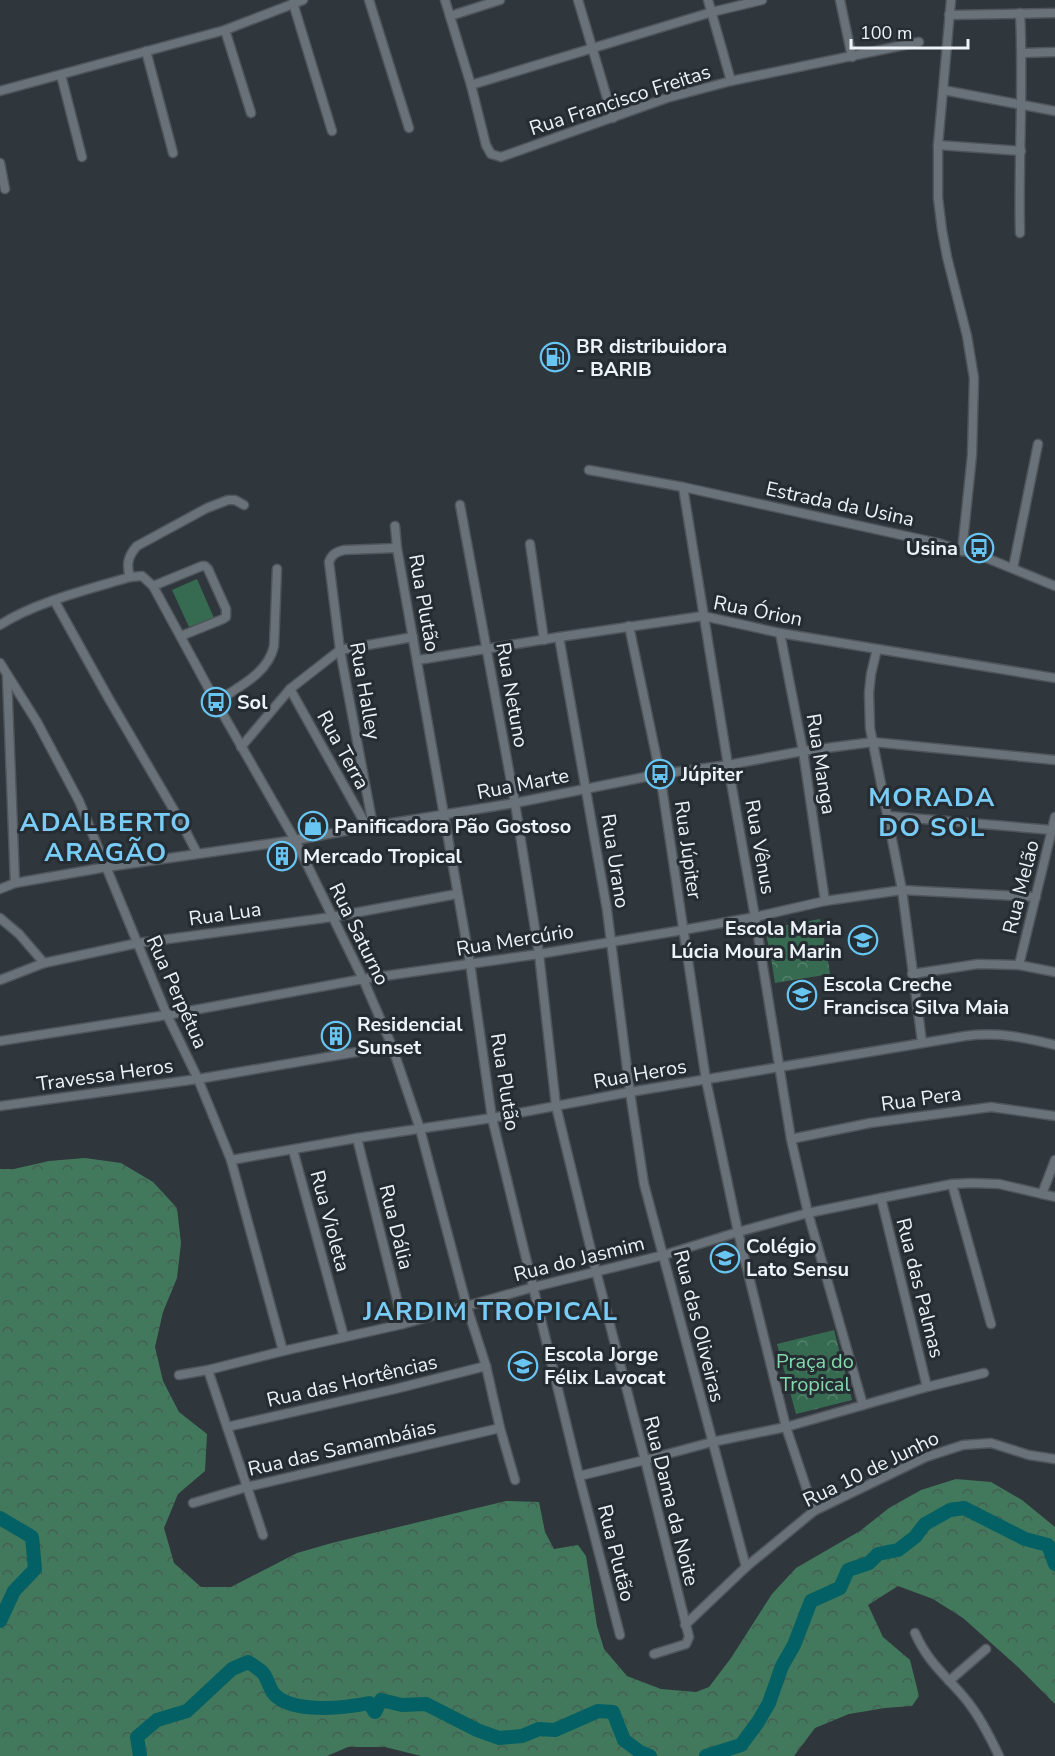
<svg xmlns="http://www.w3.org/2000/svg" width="1055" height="1756" font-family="'Nunito Sans',sans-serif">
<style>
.forest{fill:url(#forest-crowns)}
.park{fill:url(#park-crowns)}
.garden{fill:#376b51}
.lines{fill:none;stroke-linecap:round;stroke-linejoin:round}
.river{stroke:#036064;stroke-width:14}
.minor-casing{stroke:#4f555a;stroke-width:11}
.minor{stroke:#6a7279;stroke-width:8}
.labels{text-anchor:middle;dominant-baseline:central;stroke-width:6;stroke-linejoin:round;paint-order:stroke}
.street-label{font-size:20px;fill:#eef3f7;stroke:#252c32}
.poi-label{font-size:20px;font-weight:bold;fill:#eef3f7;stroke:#252c32;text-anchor:start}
.park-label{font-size:20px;fill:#84d9ac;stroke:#252c32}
.district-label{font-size:26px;font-weight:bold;letter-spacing:1.5px;fill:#78ccf5;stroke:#252c32}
</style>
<defs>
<pattern id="forest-crowns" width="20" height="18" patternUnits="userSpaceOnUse" patternTransform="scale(1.5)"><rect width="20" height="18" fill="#42795c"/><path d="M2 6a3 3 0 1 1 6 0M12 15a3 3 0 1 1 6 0" fill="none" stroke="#455f52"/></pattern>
<pattern id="park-crowns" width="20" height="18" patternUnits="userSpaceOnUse" patternTransform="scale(1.5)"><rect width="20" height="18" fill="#376b51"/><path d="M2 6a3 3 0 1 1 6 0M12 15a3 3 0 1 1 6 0" fill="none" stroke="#54816b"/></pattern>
</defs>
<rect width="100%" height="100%" fill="#2f363c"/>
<polygon class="forest" points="85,1158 121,1163 153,1182 177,1208 181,1243 177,1278 163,1312 155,1347 163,1381 179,1412 207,1434 205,1471 178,1494 164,1528 174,1563 201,1587 231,1587 297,1553 332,1543 506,1501 539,1502 545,1532 554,1549 578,1545 586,1556 597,1626 604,1649 627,1676 661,1689 696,1692 709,1687 731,1658 772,1594 796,1568 860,1531 889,1508 921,1490 956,1479 991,1482 1022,1500 1055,1527 1055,1704 1018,1667 963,1618 933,1599 898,1586 868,1605 883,1637 910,1660 919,1696 912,1706 885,1708 849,1714 815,1728 794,1756 421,1756 385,1747 348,1747 327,1756 0,1756 0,1169 14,1169 49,1161"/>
<g class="park">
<polygon points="826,948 830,974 775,983 771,958"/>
<polygon points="834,1330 852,1400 796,1414 777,1344"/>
</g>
<g class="garden">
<polygon points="197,579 214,618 189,627 172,590"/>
<polygon points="820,919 826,948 771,958 765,929"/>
<polygon points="817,1346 829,1354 817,1374 805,1367"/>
</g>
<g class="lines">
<g class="river">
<polyline points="0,1518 32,1537 35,1569 14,1591 0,1621"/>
<path d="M140 1756 137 1737 157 1720 187 1711 232 1669 248 1662C253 1665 259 1669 263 1673 268 1679 269 1688 274 1694 292 1714 346 1708 369 1703L375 1712 381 1700 402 1705 426 1704 477 1730 499 1738 522 1736 539 1729 555 1730 598 1711 613 1712 624 1740 640 1752 650 1756"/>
<polyline points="706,1756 741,1745 758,1722 769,1703 782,1666 794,1645 811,1601 840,1588 848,1570 869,1563 878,1554 898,1550 915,1537 925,1524 950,1510 964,1508 1025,1539 1048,1545 1055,1564"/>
</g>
<g class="minor-casing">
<g id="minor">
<polyline points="369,0 409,128"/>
<polyline points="445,0 471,85 486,145 491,154 501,157 667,98 731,81 919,42"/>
<polyline points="578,0 613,118"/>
<polyline points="708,0 731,81"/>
<polyline points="840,0 852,57"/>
<polyline points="951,0 938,145 938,198 942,230 947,257 967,336 974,378 972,455 962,551"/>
<polyline points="293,3 332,131"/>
<path d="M1020 13C1024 86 1018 160 1020 233"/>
<polyline points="949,15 1055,13"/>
<polyline points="450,16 500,0"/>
<polyline points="225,30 251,113"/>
<polyline points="146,51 173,153"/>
<polyline points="1022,53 1055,52"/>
<polyline points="61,75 82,157"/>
<polyline points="471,85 712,12 762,0"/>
<polyline points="943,90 1055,111"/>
<polyline points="0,91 225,30 303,0"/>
<polyline points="938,145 1021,151"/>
<polyline points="0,163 5,189"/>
<polyline points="589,470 683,487 938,543 962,551 972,552 1055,586"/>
<polyline points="683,487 728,765 755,917 791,1139 808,1213 863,1405"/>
<polyline points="460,505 515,803 539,954 556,1106 596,1271 645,1460 689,1637 686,1644 654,1654"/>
<polyline points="395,526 397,548 470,963 492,1118 579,1476 620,1635"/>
<polyline points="530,544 544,640"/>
<polyline points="1013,568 1038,444"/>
<path d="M130 577C126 564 128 556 137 546L207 508 228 500H235L244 505"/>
<polyline points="153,586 202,566 205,566 208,569 226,609 226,617 223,619 181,636"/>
<polyline points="54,600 109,699 182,824 197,853"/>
<path d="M0 625C35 602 90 589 130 577L142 576 153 586 216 702 295 840 363 979 392 1046 420 1129 467 1307 486 1366 500 1428 515 1480"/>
<polyline points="629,626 660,774 706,1080 738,1232 786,1427 814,1511"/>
<polyline points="780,633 803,751 825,901"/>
<polyline points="559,637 607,910 630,1092 644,1184 746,1567"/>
<polyline points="877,649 871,674 869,693 870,728 902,890 922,1042"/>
<polyline points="418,660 559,637 703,616 780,633 1055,678"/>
<polyline points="0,663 37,722 79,801 167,1015 198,1079 231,1160 283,1351"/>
<polyline points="7,676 15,883"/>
<polyline points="290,689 367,827"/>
<path d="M216 702C238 687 268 674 274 646L277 569"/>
<polyline points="241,747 290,689 340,650 413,637"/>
<polyline points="888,816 1052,830"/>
<path d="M373 826 340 650 329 562C332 554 336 552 344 550L397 548"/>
<polyline points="0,889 15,883 107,867 295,840 367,827 515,803 660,774 728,765 803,751 873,742 1055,760"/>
<polyline points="0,918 19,934 44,963"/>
<polyline points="1019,965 1055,817"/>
<polyline points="912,974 978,964 1019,965 1055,972"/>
<polyline points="0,980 44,963 138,943 332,917 457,894"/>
<polyline points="0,1041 167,1015 363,979 539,954 683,930 755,917 825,901 902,890 1036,897"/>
<polyline points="0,1106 198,1079 392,1046"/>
<polyline points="357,1138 403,1324"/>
<polyline points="791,1139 870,1123 991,1107 1055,1116"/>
<polyline points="293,1150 344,1337"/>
<path d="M231 1160 357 1138 492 1118 630 1092 965 1036C998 1032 1023 1037 1055 1045"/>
<polyline points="952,1184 991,1324"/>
<polyline points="1042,1194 1055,1160"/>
<polyline points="881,1198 927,1387"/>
<polyline points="208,1370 263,1535"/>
<polyline points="179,1375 208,1370 283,1351 403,1324 534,1287 664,1255 738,1232 808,1213 881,1198 952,1184 972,1183 999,1184 1055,1197"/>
<polyline points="227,1427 395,1389 486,1366"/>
<polyline points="579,1476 645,1460 712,1442 786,1427 927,1387 984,1373"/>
<polyline points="193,1503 247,1487 500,1428"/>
<polyline points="685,1625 746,1567 814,1511 926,1457 963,1445 991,1443 1029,1455 1055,1459"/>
<path d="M915 1633C928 1662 943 1673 963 1696 978 1713 989 1735 999 1756"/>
<polyline points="949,1681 986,1649"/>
</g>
</g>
<use href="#minor" class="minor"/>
</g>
<defs>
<g id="fuel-ring" transform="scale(1.5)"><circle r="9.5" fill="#252c32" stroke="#68c4f0" stroke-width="1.5"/><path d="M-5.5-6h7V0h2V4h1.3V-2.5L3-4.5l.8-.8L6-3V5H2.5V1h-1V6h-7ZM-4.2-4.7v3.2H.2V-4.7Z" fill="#68c4f0"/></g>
<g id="bus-ring" transform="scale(1.5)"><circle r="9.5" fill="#252c32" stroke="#68c4f0" stroke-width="1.5"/><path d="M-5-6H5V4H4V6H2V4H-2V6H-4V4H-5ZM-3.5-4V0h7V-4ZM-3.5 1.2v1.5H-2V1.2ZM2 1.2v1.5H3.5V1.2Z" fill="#68c4f0"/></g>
<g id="shop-ring" transform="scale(1.5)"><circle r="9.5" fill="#252c32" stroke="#68c4f0" stroke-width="1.5"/><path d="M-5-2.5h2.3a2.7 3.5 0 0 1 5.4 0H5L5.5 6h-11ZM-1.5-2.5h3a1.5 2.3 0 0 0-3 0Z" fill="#68c4f0"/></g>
<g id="building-ring" transform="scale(1.5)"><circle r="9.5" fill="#252c32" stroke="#68c4f0" stroke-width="1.5"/><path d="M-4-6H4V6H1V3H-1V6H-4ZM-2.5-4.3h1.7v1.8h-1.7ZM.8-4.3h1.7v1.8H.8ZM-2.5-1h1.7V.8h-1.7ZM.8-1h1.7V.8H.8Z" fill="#68c4f0"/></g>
<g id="school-ring" transform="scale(1.5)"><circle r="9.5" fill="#252c32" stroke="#68c4f0" stroke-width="1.5"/><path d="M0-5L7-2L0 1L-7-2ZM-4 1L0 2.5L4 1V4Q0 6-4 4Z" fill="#68c4f0"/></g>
</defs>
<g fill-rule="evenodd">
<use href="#fuel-ring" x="555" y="357"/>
<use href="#bus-ring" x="979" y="548"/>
<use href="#bus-ring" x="216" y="702"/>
<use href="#bus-ring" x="660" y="774"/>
<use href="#shop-ring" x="313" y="826"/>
<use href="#building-ring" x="282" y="856"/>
<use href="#school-ring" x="863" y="940"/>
<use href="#school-ring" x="802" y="995"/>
<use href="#building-ring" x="336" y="1036"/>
<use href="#school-ring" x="725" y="1258"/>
<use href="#school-ring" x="523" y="1366"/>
</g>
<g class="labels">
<g class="street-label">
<text transform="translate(620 100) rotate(-18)">Rua Francisco Freitas</text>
<text transform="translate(840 504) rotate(12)">Estrada da Usina</text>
<text transform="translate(424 603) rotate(80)">Rua Plutão</text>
<text transform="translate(758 611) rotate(11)">Rua Órion</text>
<text transform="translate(365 691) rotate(80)">Rua Halley</text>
<text transform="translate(512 695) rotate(80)">Rua Netuno</text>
<text transform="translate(343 750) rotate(61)">Rua Terra</text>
<text transform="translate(821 764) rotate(81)">Rua Manga</text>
<text transform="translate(523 784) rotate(-11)">Rua Marte</text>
<text transform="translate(760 847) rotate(80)">Rua Vênus</text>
<text transform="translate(688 850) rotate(82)">Rua Júpiter</text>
<text transform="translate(615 861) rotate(81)">Rua Urano</text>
<text transform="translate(1021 887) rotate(-76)">Rua Melão</text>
<text transform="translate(225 914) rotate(-8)">Rua Lua</text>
<text transform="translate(359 934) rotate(64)">Rua Saturno</text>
<text transform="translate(515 940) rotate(-9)">Rua Mercúrio</text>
<text transform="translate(177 992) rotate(66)">Rua Perpétua</text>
<text transform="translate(640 1074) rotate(-10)">Rua Heros</text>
<text transform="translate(105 1075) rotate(-8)">Travessa Heros</text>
<text transform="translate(505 1082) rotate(81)">Rua Plutão</text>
<text transform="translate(921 1099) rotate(-8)">Rua Pera</text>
<text transform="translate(330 1221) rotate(75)">Rua Violeta</text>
<text transform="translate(396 1227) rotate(76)">Rua Dália</text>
<text transform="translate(579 1259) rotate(-14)">Rua do Jasmim</text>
<text transform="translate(920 1288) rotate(76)">Rua das Palmas</text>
<text transform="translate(699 1326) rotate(76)">Rua das Oliveiras</text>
<text transform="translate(352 1381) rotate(-13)">Rua das Hortências</text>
<text transform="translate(342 1448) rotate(-13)">Rua das Samambáias</text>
<text transform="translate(871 1469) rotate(-26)">Rua 10 de Junho</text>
<text transform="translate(671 1501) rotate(76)">Rua Dama da Noite</text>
<text transform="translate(616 1553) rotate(76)">Rua Plutão</text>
</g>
<g class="poi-label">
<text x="576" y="346">BR distribuidora<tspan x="576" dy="23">- BARIB</tspan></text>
<text x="958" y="548" text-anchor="end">Usina</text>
<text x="237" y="702">Sol</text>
<text x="681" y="774">Júpiter</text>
<text x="334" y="826">Panificadora Pão Gostoso</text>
<text x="303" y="856">Mercado Tropical</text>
<text x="842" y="928" text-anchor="end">Escola Maria<tspan x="842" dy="23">Lúcia Moura Marin</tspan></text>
<text x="823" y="984">Escola Creche<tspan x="823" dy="23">Francisca Silva Maia</tspan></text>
<text x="357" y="1024">Residencial<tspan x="357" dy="23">Sunset</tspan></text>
<text x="746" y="1246">Colégio<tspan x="746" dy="23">Lato Sensu</tspan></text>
<text x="544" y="1354">Escola Jorge<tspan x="544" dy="23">Félix Lavocat</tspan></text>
</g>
<g class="park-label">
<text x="815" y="1361">Praça do<tspan x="815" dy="23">Tropical</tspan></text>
</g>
<g class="district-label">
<text x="932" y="797">MORADA<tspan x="932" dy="30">DO SOL</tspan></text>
<text x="106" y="822">ADALBERTO<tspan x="106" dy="30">ARAGÃO</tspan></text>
<text x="491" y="1311">JARDIM TROPICAL</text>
</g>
</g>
<path d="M851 39v9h117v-9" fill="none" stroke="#eef3f7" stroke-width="3"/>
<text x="860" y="39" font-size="18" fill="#eef3f7" stroke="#252c32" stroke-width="4.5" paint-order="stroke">100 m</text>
</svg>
